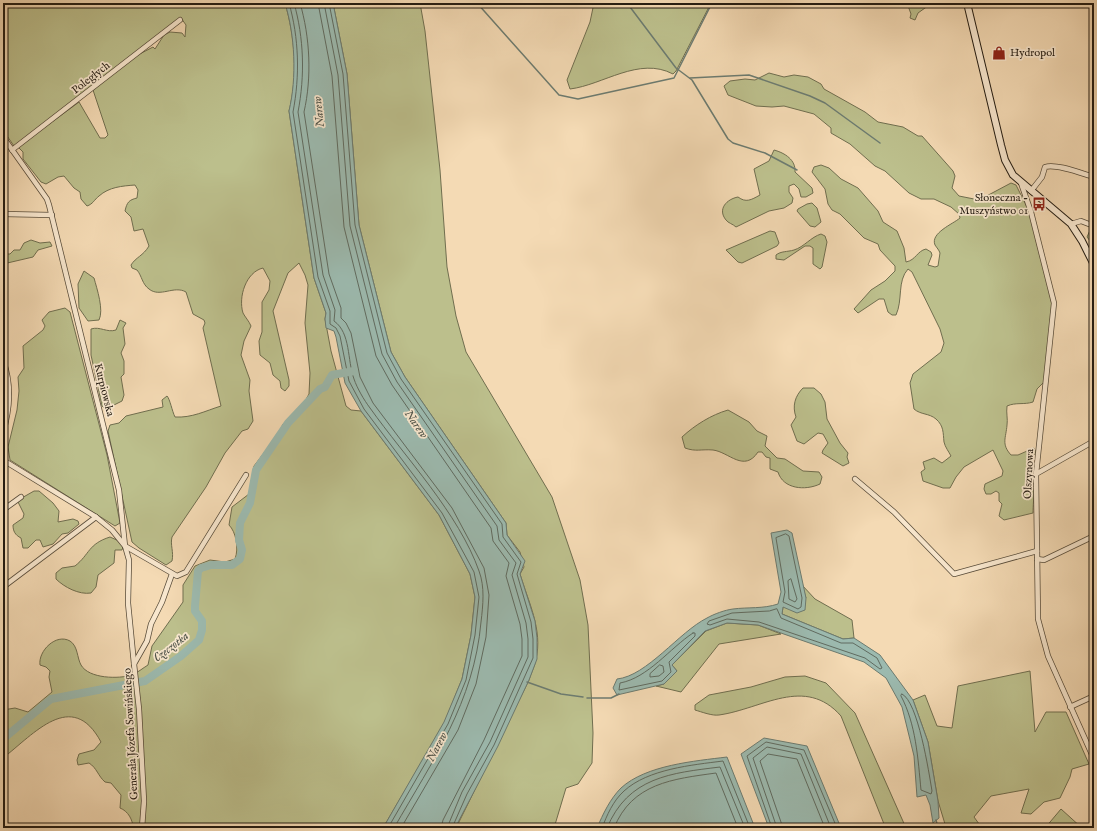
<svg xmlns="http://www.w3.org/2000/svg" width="1097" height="831" font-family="'IM FELL English',serif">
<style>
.green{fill:#bcbf8c;stroke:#706e4f}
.water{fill:#9cbaaf;stroke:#6c7b70}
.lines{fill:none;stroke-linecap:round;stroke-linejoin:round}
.shore{stroke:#606b60;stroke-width:1}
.stream{stroke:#6c7b70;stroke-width:1.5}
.river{stroke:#9cbaaf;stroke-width:8}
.street-casing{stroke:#584c3a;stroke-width:6}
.secondary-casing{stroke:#241c12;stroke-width:8}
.street{stroke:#f8e7ce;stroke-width:4.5}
.secondary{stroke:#f8e7ce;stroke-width:6}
.labels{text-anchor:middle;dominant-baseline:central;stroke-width:3.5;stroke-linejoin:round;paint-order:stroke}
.poi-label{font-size:11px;fill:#241c12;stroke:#f8e7ce;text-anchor:start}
.street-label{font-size:11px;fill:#241c12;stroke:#f8e7ce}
.water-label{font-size:12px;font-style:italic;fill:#4e5349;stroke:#f8e7ce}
</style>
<rect width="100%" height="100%" fill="#f4dab4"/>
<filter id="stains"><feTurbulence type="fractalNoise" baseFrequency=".005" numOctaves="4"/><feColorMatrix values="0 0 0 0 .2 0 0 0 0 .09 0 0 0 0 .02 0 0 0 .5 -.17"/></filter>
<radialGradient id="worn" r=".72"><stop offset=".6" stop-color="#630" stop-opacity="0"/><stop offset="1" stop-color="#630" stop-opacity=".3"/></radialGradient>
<g class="green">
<path d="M3 3H285C295 37 298 76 289 111L314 278 326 313 325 319 331 351 346 406 351 410 361 411 439 515 470 574 475 597 471 635 462 679 444 724 383 828H133C133 820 128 811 120 808L121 795 111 783 105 782C98 776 97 768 89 763L78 765 77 760 79 754 94 750 101 742C72 688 34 734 3 758V710L15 708 28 712 52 692 49 677 50 671 46 667 40 665C38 651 56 633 70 641 78 646 77 658 81 665 89 679 119 679 132 675 137 673 143 668 148 665L152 646 183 602V585L195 566 210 560 225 562 235 559C239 548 236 532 229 525L232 507 249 494 254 466 279 433 283 424 304 403 309 394 310 373 305 323 308 285 305 275 299 263 288 273 273 311 289 380V386L285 391 281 388 280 381 273 375 270 363 260 355 259 341 262 332V302L269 290 270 281 263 268C246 272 238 297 243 313 245 317 249 321 251 326L244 341 241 355 250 380 249 391 253 421 248 429 242 431 225 453 206 487 172 537C170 545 174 552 172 561L166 565 139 548 132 542 108 431 110 425 119 423 126 416 163 407 162 400 167 396C170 399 172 411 175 417 192 418 205 411 221 406L203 328 205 323 204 320 193 314 186 292C174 285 160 298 149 289 142 284 142 276 137 270L132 268 131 265C136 257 143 256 149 246L143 229 134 231 131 217 125 211C127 202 129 200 137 198L138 190 135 185C122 186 109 187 99 196 94 200 93 204 87 206L81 199 80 192 74 188 64 176 58 177 46 184 41 182 23 159V152L18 147 79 102 100 138H105L108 135 93 90 134 57 153 47 155 49 164 35 170 32 182 33 185 37 186 25 181 18 14 146 3 130Z"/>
<path d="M333 3H420L425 31 440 170 447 267 456 316 466 352 552 497 580 580 588 625 593 733 592 763 578 784 566 788 554 828H456L529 680C531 673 535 666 536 659 543 630 528 601 520 574L524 567 520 552 507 535 506 523 405 377 391 352 359 225 347 74Z"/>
<path d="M594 3H711L676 71 673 74C639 56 603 85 570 89L567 80 590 22Z"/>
<polygon points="907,3 943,3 938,6 932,3 918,13 915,20 910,18 911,14"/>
<path d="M769 73 784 77 794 75 808 77 821 84 824 89 865 112 878 122 903 127 918 136H922L953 171 955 176 952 188 959 196 979 200 1011 183 1016 185 1030 213 1051 298 1052 307 1044 382 1037 389 1033 402C1024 405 1016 402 1007 406 1006 413 1008 419 1007 425 1006 438 1001 444 1011 455H1018L1034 448 1036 452 1030 460C1037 469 1033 501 1033 513L1004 520 999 516 1002 504 999 501V493L996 491 991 494H986L984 489 985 484 1002 476 1003 471 993 450 964 467 956 477 950 488H943L923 481 921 472 925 469 923 462 934 458 942 463 951 456C949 452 945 447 944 442 943 433 944 426 936 419 929 413 921 415 914 409L910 383 913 374 941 352 944 343 940 329 912 272 908 269C897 281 903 300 896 315H892L888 312 884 299H879L858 313 854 309 871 290 885 281 895 271V266L880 250 878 244 864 238 840 214 832 210 828 204 825 189 812 172 814 167 821 165 829 168 841 179 858 188 878 211 883 222 897 231 904 248 906 262C916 260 917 251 926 249L931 252 932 255 928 265 935 267 938 266 940 253C939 250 937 248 935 245 930 233 953 224 960 218L959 214 951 207 934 199H921L909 193 885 171 875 166 850 144 831 133V128L814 114 784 106 772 107 756 106 728 95 724 86 730 81 745 79 755 80Z"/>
<path d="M774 150C785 153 796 160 795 172L812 188 813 193 806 197H801L799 189 794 184 789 186V192L793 198 792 203 784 208 769 211 736 227C733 224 728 223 726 220 717 209 727 199 738 197 746 203 751 200 760 195L754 169 769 161Z"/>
<polygon points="812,203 817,208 821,222 815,227 810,226 797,211 798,209 807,204"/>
<polygon points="1091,228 1094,229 1094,246 1087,237"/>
<polygon points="770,231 775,232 779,243 777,246 742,263 738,262 726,250"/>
<path d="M821 234 825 236 827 242 822 267 820 269 813 264V248L810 246H805L784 260 776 259V255C781 251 787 252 794 250 804 247 811 237 821 234Z"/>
<polygon points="31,240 40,243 50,242 52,246 38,250 33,257 3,264 3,254 10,254 14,250 20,250 24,243"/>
<path d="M84 271 94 278C97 289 104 310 99 320L88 321 79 308 78 284Z"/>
<polygon points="65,308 70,312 107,455 120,523 115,526 10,460 8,447 17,410 19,391 18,377 24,368 23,346 43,330 45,326 42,320 49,312"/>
<path d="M120 320 126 323 123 328 125 344 121 353 124 361V374L121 377 124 395 122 401 106 409 102 406 91 355V329C100 326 107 333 116 330Z"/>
<path d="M803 388H814L821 394 825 402 827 419 840 443 848 453 847 457 849 463 843 466 822 453 823 450 828 443 823 434 818 433 804 444 797 441 791 425 796 417C792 406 795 396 803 388Z"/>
<path d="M728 410 749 422 757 431 767 436 765 446 777 458 785 459 803 471 819 472 822 477 820 484C805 491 783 489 778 472L770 469V458L766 457 762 452H758C744 473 729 452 713 450 701 449 696 452 685 448L682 437C695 425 711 415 728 410Z"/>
<path d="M34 491H39L53 503 59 511 58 522 73 519 78 521 79 524 68 533 62 534 53 544 43 547 40 540H36L28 548H23L21 538C15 535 13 531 13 525L23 518 24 514 18 502 20 499Z"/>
<path d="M110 537 119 541 123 547 122 550H115L114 563 98 575 96 587 91 593C79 595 64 587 56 579V573L62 568 75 566C90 554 88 544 110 537Z"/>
<polygon points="802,585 815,599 852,620 854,638 843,639 782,614 783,607 806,598"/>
<polygon points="727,623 758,625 781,634 719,644 681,692 656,686 664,684 677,671 672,665 706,631"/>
<polygon points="1030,671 1035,732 1046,712 1066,712 1089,764 1072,769 1070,777 1060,798 1044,802 1031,814 1021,813 1029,789 991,796 974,817 982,828 958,828 945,824 938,801 928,742 913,700 925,695 937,726 952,728 958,686"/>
<path d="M805 676 826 683 855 713 906 828H889L884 824 841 716C805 675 762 709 719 715 712 716 702 712 695 710V705L709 695 751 687 785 677Z"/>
<polygon points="1061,809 1082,828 1045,828"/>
</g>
<g class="water">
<path d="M285 3H333L347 74 359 225 391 352 405 377 506 523 507 535 525 561 520 574 535 621 537 638V659L529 680 498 746 455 828H383L444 722 462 679 471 635 475 597 470 574 439 515 361 411 345 383 336 337 334 331 326 328 325 319 326 313 314 278 289 111C297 77 295 36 285 3Z"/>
<path d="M787 530 792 533 806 598 805 610 797 613 783 607 782 614 843 639 854 638 880 655 913 700 928 742 938 801 939 818 933 823 930 805 926 795 917 797 914 756 902 707 886 678 864 662 758 625 727 623 705 631 672 665 677 671 664 684 617 695 613 688 617 679C647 676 679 632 707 618 714 614 725 610 733 609 748 607 763 609 778 604L781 592 771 533Z"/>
<polygon points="764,738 807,746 841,828 769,828 741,754"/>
<path d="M727 757 755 828H597C603 814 610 799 621 788 646 765 695 761 727 757Z"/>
</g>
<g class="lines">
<g class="shore">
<path d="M289 3C299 38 300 76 293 112L318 277 330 311V324L336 328 340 336 349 381 364 409 442 513 474 572 479 597 475 635 466 680 448 724 388 828"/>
<path d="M294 3C304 38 305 76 298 112L323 275 335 310 334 321C351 333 347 360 354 379 357 388 364 400 370 408 405 457 459 514 479 571 485 587 483 605 481 622 474 702 433 760 394 828"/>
<path d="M300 3C310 37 312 77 304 112L329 274 341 308V318L346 323 351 333 360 377 373 403 452 508 484 568 489 595 486 637 476 684 458 730 401 828"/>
<polyline points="318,3 332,76 344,227 376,356 392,385 491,528 493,541 509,563 506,576 520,624 522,639 522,656 484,740 443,820 441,828"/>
<polyline points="324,3 338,75 350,226 382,354 397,382 497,526 499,540 516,563 512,575 526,623 528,639 528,657 490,742 462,792 447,828"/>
<polyline points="329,3 343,74 355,225 387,353 401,379 502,524 503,537 521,562 517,574 531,622 533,639 533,658 494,745 467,794 452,828"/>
<polygon points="786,534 789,536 802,598 801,607 798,609 783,602 785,592 776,538"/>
<polygon points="791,579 797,599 795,602 789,599 788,581"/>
<polygon points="777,609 781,618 841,643 853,643 877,658 882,668 880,669 865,658 759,622 727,619 710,625 707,624 709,621 732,613 769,611"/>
<path d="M693 633H695V636L669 662 671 672 662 681 619 690 620 683C648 678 670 648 693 633Z"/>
<polygon points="660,665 663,666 664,672 659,676 650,677 650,674"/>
<path d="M902 694C918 701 929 773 932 791L931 794 921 790C918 759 916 724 901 696Z"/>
<path d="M602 828C607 815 613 801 624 791 648 769 692 765 723 761L750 828"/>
<path d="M607 828C628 777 671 773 720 767L745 828"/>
<path d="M614 828C632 783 673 779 716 773L738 828"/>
<polyline points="772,828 747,756 766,742 804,750 837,828"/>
<polyline points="777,828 753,758 767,747 801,754 831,828"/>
<polyline points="783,828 760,761 768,754 797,759 825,828"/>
</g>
<g class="stream">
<polyline points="477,3 559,95 578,99 674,78 712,3"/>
<polyline points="627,3 676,68 692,80 728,139 733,143 765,153 797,170"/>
<polyline points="690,78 749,75 810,96 825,103 880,143"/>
<polyline points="527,682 561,694 583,697"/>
<polyline points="587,698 611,698 619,694"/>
<polyline points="936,820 938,828"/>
</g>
<polyline class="river" points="3,739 51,699 145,681 181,656 199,640 202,630 202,621 195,611 195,606 198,571 201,568 211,565 232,565 240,559 242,550 239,540 240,523 250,503 256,470 288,423 320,389 325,387 332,375 354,371"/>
<g class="street-casing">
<g id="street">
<polyline points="3,137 47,199 49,205 119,490 125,546 129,560 128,603 134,664"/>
<polyline points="12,150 180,20"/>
<polyline points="1021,183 1031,212 1054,303 1036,474 1038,619 1048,656 1094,759"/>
<path d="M1031 191 1042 177 1045 167C1056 163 1083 174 1094 177"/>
<polyline points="3,214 52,215"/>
<polyline points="1071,224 1081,221 1094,226"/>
<path d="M3 360C12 385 10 408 3 433"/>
<polyline points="3,460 96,517 112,530 125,546 177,576 186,572 246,475"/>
<polyline points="1036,474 1094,441"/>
<polyline points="855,479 894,512 954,574 1037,551"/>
<polyline points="3,510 21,497"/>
<polyline points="1037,559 1044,560 1094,536"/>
<polyline points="3,587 96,517"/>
<polyline points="1070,707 1094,696"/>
<polyline points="142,828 144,801 139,709 134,664 147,641 151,624 162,602 172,574"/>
</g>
</g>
<g class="secondary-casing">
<polyline id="secondary" points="967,3 1001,145 1005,160 1013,175 1071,224 1082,241 1094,265"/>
</g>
<use href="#street" class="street"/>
<use href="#secondary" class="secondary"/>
</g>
<defs>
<g id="shop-bare" transform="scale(1.08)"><path d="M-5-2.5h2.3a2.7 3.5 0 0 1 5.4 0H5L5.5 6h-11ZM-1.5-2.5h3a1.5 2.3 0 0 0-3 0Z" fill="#8f2418" stroke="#f8e7ce" stroke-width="2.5" paint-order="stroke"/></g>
<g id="bus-bare" transform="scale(1.08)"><path d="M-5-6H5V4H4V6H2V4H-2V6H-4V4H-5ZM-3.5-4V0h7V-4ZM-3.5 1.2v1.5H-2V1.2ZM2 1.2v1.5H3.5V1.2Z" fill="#8f2418" stroke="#f8e7ce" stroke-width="2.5" paint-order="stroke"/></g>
</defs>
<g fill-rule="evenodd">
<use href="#shop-bare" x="999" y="53"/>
<use href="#bus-bare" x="1039" y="204"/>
</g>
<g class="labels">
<g class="poi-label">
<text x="1010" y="53">Hydropol</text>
<text x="1028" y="198" text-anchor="end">Słoneczna -<tspan x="1028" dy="13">Muszyństwo 01</tspan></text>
</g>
<g class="street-label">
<text transform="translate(91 78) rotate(-38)">Poległych</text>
<text transform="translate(104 390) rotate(76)">Kurpiowska</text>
<text transform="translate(1029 474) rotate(-87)">Olszynowa</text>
<text transform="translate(131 734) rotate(-93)">Generała Józefa Sowińskiego</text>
</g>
<g class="water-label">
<text transform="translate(319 112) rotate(-96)">Narew</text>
<text transform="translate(416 424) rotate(55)">Narew</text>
<text transform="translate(171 647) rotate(-38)">Czeczotka</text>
<text transform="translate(437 747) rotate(-62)">Narew</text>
</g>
</g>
<rect width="1097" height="831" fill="none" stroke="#f4dab4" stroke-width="16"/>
<rect x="4" y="4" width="1089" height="823" fill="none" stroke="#241c12" stroke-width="2"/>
<rect x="8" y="8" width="1081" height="815" fill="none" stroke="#241c12"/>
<rect width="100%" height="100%" filter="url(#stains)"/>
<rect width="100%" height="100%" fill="url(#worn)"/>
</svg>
